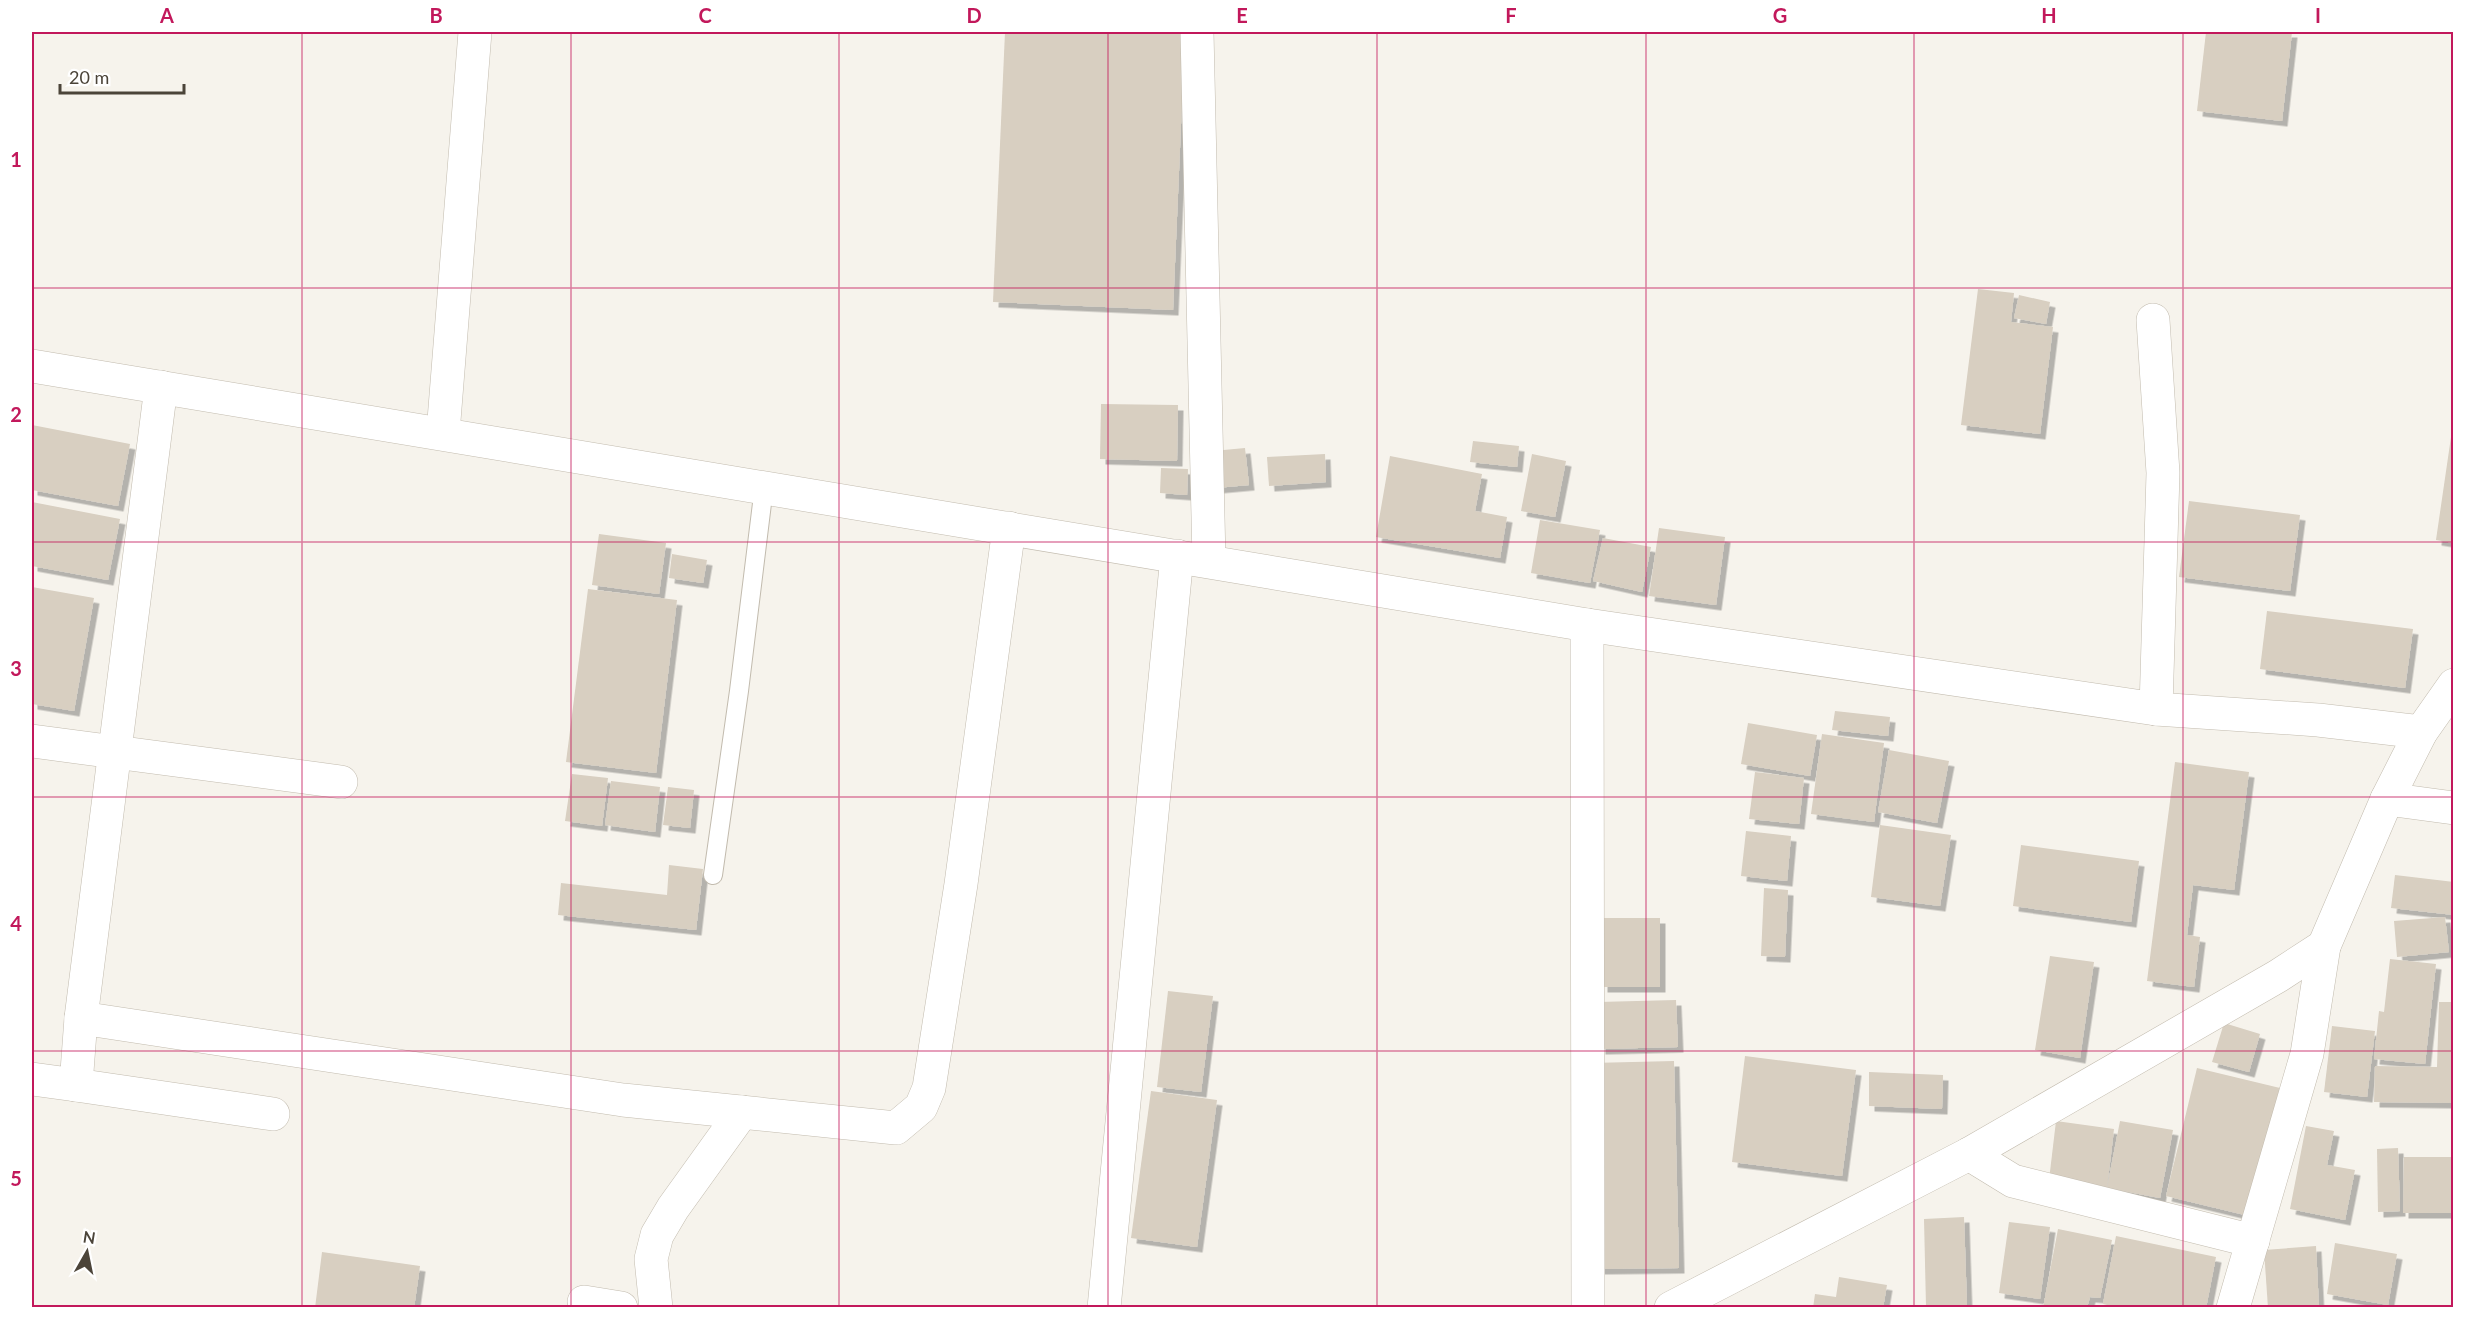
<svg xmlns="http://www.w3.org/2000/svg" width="2485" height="1339" font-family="Lato,sans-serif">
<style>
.building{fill:#d8cfc1;filter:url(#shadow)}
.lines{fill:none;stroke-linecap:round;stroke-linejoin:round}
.service-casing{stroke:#c2bbae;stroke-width:20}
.minor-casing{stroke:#c2bbae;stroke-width:34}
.tertiary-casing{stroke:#c2bbae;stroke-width:34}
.service{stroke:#fff;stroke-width:18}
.minor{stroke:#fff;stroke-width:33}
.tertiary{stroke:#fff;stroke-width:33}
.grid{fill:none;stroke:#c2185b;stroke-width:1.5;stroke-opacity:0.55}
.neatline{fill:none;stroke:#c2185b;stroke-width:2}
.grid-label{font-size:20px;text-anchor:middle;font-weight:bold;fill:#c2185b}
</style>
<defs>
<filter id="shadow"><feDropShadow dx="5.5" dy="5.5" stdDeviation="0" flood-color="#0004"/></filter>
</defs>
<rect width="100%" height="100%" fill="#f6f3ec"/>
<g class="building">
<polygon points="1005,32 1185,32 1173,310 993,302"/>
<polygon points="2206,32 2292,32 2282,121 2197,111"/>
<polygon points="1978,289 2014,293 2011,322 2053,327 2040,434 1961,425"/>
<polygon points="2019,295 2050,302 2046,324 2014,318"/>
<polygon points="1101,404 1178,405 1177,461 1100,459"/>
<polygon points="32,425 130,444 118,506 32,490"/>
<polygon points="2451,437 2454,438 2454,543 2436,540"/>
<polygon points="1473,441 1519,446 1517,467 1470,462"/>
<polygon points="1245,448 1249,485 1216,488 1213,451"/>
<polygon points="1325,454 1326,482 1269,486 1267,457"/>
<polygon points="1532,454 1566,461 1555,517 1521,511"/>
<polygon points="1390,456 1482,474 1475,511 1507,517 1500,558 1376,537"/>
<polygon points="1161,468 1188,469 1187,495 1160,493"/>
<polygon points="2189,501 2300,515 2290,591 2179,577"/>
<polygon points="32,502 120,519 108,580 32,566"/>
<polygon points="1540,520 1600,530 1590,583 1531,573"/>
<polygon points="1659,528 1725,537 1716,605 1649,596"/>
<polygon points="599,534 666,543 659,594 592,585"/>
<polygon points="1603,538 1651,547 1642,592 1593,581"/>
<polygon points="672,554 707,560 703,583 669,578"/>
<polygon points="32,587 94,598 74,711 32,704"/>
<polygon points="588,589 677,600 656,773 566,762"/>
<polygon points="2267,611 2413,629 2405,688 2260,669"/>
<polygon points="1835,711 1890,717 1888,736 1832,730"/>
<polygon points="1748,723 1817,735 1810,776 1741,764"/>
<polygon points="1822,734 1884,743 1874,822 1811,814"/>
<polygon points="1889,750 1949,761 1937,823 1878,812"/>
<polygon points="2175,762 2249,772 2234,890 2193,885 2187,935 2200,937 2194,987 2147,981"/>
<polygon points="1755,772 1804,778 1799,824 1749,819"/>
<polygon points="572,774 608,778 602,826 565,821"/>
<polygon points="611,781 660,787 655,832 605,825"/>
<polygon points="668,787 694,790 690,828 663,825"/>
<polygon points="1880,825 1951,835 1940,906 1871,897"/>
<polygon points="1746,831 1791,836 1787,881 1741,876"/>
<polygon points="2021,845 2139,861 2131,922 2013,906"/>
<polygon points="669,865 703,869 696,930 558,915 561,883 667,895"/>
<polygon points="2395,875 2454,882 2454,915 2391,908"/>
<polygon points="1764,888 1788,890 1785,957 1761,956"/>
<polygon points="2445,917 2449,952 2397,957 2394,921"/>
<rect x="1602" y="918" width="58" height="69"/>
<polygon points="2050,956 2094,962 2080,1058 2035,1050"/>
<polygon points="2390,959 2436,964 2425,1064 2374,1059 2379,1011 2384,1012"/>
<polygon points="1168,991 1213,996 1201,1092 1157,1087"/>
<polygon points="1676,1000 1678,1047 1600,1049 1598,1002"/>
<polygon points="2439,1002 2454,1002 2454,1103 2374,1102 2375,1066 2437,1067"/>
<polygon points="2224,1023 2260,1034 2249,1072 2212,1062"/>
<polygon points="2332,1026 2375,1031 2367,1097 2324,1092"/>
<polygon points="1745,1056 1856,1070 1842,1176 1732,1162"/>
<polygon points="1674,1061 1679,1268 1596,1269 1591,1063"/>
<polygon points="2197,1068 2280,1088 2249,1216 2166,1196"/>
<polygon points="1869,1072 1943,1075 1942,1109 1869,1106"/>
<polygon points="1151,1091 1217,1100 1197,1247 1131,1238"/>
<polygon points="2056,1121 2114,1129 2107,1188 2049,1180"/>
<polygon points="2120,1121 2173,1130 2160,1198 2107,1188"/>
<polygon points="2306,1126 2334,1131 2327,1165 2355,1170 2345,1220 2290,1209"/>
<polygon points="2398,1148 2400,1211 2378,1212 2377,1149"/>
<polygon points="2404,1157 2454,1157 2454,1213 2403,1213"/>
<polygon points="1964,1217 1967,1306 1926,1307 1924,1219"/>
<polygon points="2009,1222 2050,1227 2040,1299 1999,1293"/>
<polygon points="2058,1229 2112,1240 2100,1298 2090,1297 2087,1308 2043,1308"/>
<polygon points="2116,1236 2216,1257 2206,1308 2119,1308 2103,1304"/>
<polygon points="2335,1243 2397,1254 2388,1305 2327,1294"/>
<polygon points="2316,1246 2319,1308 2268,1308 2264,1250"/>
<polygon points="322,1252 420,1266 414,1308 315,1308"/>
<polygon points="1839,1277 1887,1285 1883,1308 1813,1308 1815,1294 1836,1297"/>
</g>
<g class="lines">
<g class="service-casing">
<polyline id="service" points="713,875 739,691 764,487"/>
</g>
<g class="minor-casing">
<g id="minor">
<polyline points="1197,32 1209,561"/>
<polyline points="2153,320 2163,473 2156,709"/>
<polyline points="443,433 475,32"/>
<polyline points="1587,625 1588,1308"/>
<polyline points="32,741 341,782"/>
<polyline points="2387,799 2454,808"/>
<polyline points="81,1018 623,1100 896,1128 921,1107 929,1088 961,884 1009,528"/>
<polyline points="32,1079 76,1085 81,1018 161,387"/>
<polyline points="76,1085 273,1114"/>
<polyline points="1969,1154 2013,1181 2253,1241"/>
<polyline points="584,1302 621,1308"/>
<polyline points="656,1308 651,1259 657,1235 673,1208 742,1112"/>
<polyline points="1104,1308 1177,556"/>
<polyline points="2233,1308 2307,1054 2324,946"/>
</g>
</g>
<g class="tertiary-casing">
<g id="tertiary">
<polyline points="32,366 1587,625 2156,709 2318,720 2421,732"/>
<polyline points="1671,1308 1969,1154 2278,976 2324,946 2387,799 2421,732 2454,685"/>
</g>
</g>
<use href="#service" class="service"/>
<use href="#minor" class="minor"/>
<use href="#tertiary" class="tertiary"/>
</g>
<path class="grid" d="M302 32V1308M571 32V1308M839 32V1308M1108 32V1308M1377 32V1308M1646 32V1308M1914 32V1308M2183 32V1308M32 288H2454M32 542H2454M32 797H2454M32 1051H2454"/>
<rect width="2485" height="1339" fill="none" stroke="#ffffff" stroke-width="66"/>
<g transform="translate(87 1252) rotate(9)" stroke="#ffffff" stroke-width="4.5" paint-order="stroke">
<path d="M0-4.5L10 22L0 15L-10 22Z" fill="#4b4439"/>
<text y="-9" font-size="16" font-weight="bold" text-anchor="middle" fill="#4b4439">N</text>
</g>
<path d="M60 84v9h124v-9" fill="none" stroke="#4b4439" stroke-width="3"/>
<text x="69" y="84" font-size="18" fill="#4b4439" stroke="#ffffff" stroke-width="4.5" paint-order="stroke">20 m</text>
<rect x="33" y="33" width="2419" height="1273" class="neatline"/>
<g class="grid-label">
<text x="167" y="23">A</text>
<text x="436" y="23">B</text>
<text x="705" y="23">C</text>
<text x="974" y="23">D</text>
<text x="1242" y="23">E</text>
<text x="1511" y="23">F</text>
<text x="1780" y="23">G</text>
<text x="2049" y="23">H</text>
<text x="2318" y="23">I</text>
<text x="16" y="167">1</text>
<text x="16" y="422">2</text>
<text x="16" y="676">3</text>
<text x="16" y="931">4</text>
<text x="16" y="1186">5</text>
</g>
</svg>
